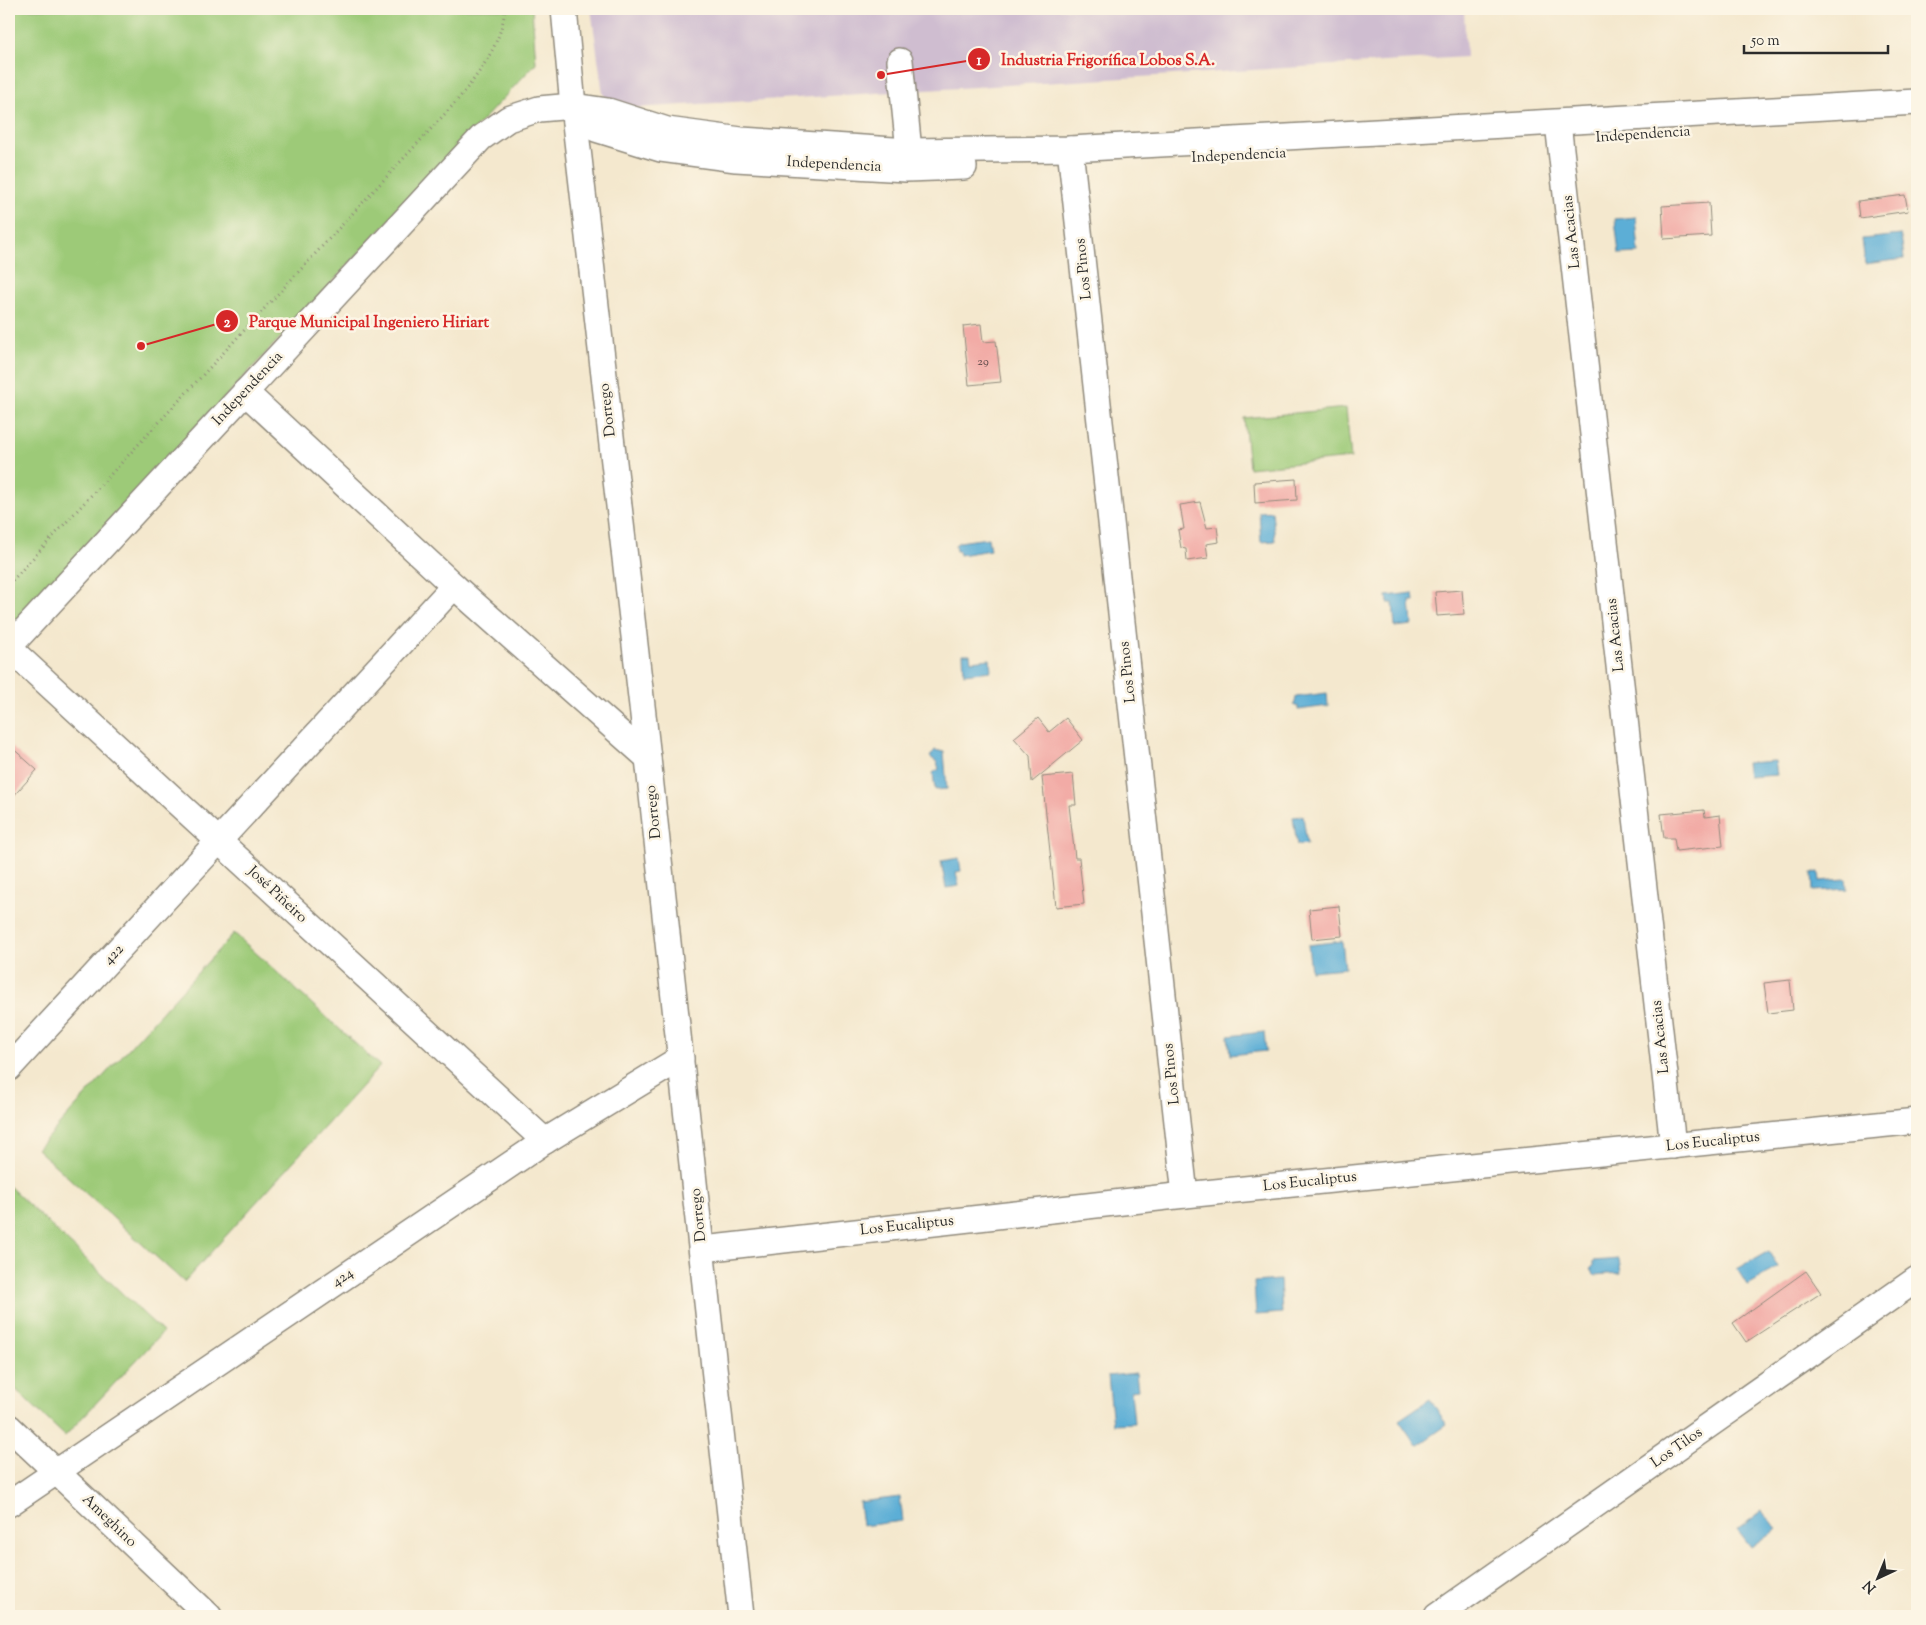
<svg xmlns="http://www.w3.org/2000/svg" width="1926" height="1625" font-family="'Sorts Mill Goudy',serif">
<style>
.industrial{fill:#cfbdd0}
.green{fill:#9dca78;stroke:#647a52}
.water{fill:#5baed6;stroke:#436c80}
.building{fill:#f2aba6}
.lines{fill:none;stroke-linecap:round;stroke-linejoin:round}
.minor-casing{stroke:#908a7c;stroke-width:28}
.path{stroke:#908a7c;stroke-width:3;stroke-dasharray:1 4;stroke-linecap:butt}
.minor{stroke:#fff;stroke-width:25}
.labels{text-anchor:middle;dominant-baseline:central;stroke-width:5;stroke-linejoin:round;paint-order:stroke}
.number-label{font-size:12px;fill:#5d4b4a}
.street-label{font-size:15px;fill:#2b2b2b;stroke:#fcf5e5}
.leader{fill:none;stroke:#d62828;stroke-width:2}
.callout-dot{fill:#d62828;stroke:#fcf5e5;stroke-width:2}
.mark-label{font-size:15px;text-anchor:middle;font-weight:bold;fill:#fff}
.callout-label{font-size:16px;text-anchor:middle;font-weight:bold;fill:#d62828;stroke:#fcf5e5;stroke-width:5;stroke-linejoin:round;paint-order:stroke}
</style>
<rect width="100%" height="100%" fill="#fcf5e5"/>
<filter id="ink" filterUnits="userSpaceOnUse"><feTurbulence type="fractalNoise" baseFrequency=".02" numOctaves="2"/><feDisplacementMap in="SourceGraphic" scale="10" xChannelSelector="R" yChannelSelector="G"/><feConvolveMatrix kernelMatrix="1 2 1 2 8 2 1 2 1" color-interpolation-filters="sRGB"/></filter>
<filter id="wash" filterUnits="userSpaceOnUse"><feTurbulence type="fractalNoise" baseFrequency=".0096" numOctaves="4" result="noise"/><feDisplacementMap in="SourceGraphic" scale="20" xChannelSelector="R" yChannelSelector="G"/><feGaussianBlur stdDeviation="1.12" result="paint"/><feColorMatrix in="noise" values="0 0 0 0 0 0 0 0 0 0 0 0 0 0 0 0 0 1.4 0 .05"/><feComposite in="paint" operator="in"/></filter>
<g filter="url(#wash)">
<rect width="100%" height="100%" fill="#f4e8ce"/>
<polygon class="industrial" points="591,9 1464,9 1466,57 617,109 603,94"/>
<g class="green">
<polygon points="9,9 532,9 536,63 9,629"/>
<polygon points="1346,408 1351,458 1249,468 1244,418"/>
<polygon points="234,933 380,1066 184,1282 37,1149"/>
<polygon points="9,1186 163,1332 65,1436 9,1383"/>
</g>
<g class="water">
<polygon points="1636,217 1639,253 1619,254 1615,219"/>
<polygon points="1901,235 1904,259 1865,264 1862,239"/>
<polygon points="1272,511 1275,541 1261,542 1259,512"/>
<polygon points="988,538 990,550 960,555 959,551 956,551 955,545 959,542"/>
<polygon points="1413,593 1414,601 1410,601 1412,625 1395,627 1393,603 1388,603 1387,596"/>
<polygon points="963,654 970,654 971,661 990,659 991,671 964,674"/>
<polygon points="1327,693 1328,706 1298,710 1298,706 1294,705 1296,697"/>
<polygon points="935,750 944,752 947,789 935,790 933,773 939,769 937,762 930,757"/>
<polygon points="1775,761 1777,775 1748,777 1746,763"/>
<polygon points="1303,816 1307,844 1297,845 1293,817"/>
<polygon points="959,858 961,871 956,872 959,886 946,888 941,861"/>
<polygon points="1819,872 1820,881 1846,879 1847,889 1813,891 1812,873"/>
<polygon points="1342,941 1345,968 1311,971 1308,945"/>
<polygon points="1264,1032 1266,1051 1230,1055 1228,1036"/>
<polygon points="1769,1251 1778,1267 1747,1285 1737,1269"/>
<polygon points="1619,1259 1621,1273 1594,1275 1593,1271 1590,1268 1593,1266 1593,1261"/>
<polygon points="1280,1280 1282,1313 1256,1315 1254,1282"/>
<polygon points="1136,1373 1138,1390 1131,1391 1134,1423 1113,1424 1108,1376"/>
<polygon points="1430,1399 1447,1425 1417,1446 1399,1420"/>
<polygon points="900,1497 903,1521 862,1526 859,1502"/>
<polygon points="1763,1510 1777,1529 1751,1548 1737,1530"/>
</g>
<g id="blocks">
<g class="building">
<polygon points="1905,195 1908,211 1860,218 1858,201"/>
<polygon points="1709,203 1711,236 1664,239 1662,206"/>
<polygon points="981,324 983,342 996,341 1001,382 969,385 963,326"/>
<polygon points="1296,479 1297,500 1255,503 1254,482"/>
<polygon points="1200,502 1207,528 1217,527 1219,542 1206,544 1208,558 1187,561 1186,549 1181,548 1178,530 1184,529 1180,505"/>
<polygon points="1462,590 1464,614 1437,616 1435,592"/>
<polygon points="1038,718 1049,732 1066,718 1083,740 1032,782 1030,756 1014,738"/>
<polygon points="9,745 37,770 9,801"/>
<polygon points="1073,774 1076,805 1069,805 1075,858 1079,858 1084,904 1056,907 1042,777"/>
<polygon points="1704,810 1705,817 1720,815 1723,846 1676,851 1674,838 1664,838 1661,814"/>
<polygon points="1339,906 1342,936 1312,939 1309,909"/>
<polygon points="1790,980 1793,1010 1768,1013 1764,983"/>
<polygon points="1806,1271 1821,1293 1746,1342 1733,1323"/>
</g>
</g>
</g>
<g filter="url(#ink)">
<use href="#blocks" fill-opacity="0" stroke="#908a7c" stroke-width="1"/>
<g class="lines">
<g class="minor-casing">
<g id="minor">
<polyline points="564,9 573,106 648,758 741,1616"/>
<polyline points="900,61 909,151 907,167"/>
<polyline points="573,106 596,129 661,149 736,159 906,169 964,167"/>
<polyline points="1558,123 1673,1146"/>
<polyline points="1070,149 1185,1195"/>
<polyline points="245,392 454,586 648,758"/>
<polyline points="9,647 481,138 508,119 539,109 573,106 608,111 667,130 741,140 909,151 1070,149 1917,102"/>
<polyline points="9,648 545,1141"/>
<polyline points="9,1068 454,586"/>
<polyline points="703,1249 1185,1195 1917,1121"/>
<polyline points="9,1427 209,1616"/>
<polyline points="9,1504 545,1141 681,1058"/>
<polyline points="1437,1616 1917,1279"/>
</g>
</g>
<path class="path" d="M9 584 455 103C478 75 501 46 505 9"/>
<use href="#minor" class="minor"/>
</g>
</g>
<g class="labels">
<g class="number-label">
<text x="983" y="362">29</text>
</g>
<g class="street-label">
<text transform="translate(1643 135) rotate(-4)">Independencia</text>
<text transform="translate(1239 156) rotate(-3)">Independencia</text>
<text transform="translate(834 165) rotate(3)">Independencia</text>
<text transform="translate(1572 232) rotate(-96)">Las Acacias</text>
<text transform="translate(1084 269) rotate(-96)">Los Pinos</text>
<text transform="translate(248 389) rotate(-47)">Independencia</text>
<text transform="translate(608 410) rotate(-97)">Dorrego</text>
<text transform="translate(1616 635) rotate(-96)">Las Acacias</text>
<text transform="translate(1128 672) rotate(-96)">Los Pinos</text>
<text transform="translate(654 812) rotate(-96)">Dorrego</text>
<text transform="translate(277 895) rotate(43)">José Piñeiro</text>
<text transform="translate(114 955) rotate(-47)">422</text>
<text transform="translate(1661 1037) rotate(-96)">Las Acacias</text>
<text transform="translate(1172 1074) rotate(-96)">Los Pinos</text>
<text transform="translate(1713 1142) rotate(-6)">Los Eucaliptus</text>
<text transform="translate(1310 1182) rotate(-6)">Los Eucaliptus</text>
<text transform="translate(699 1215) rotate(-96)">Dorrego</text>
<text transform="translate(907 1226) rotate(-6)">Los Eucaliptus</text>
<text transform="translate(343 1278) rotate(-34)">424</text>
<text transform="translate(1677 1448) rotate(-35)">Los Tilos</text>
<text transform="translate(109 1521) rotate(44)">Ameghino</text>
</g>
</g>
<path class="leader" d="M881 75L979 59M141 346L227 321"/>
<g class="callout-dot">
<circle cx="881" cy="75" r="5"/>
<circle cx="141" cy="346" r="5"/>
<circle cx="979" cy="59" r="12"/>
<circle cx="227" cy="321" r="12"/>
</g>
<g class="mark-label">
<text x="979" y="65">1</text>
<text x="227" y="327">2</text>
</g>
<g class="callout-label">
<text x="1108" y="65">Industria Frigorífica Lobos S.A.</text>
<text x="369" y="327">Parque Municipal Ingeniero Hiriart</text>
</g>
<rect width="1926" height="1625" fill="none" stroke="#fcf5e5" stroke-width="30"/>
<g transform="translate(1878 1578) rotate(224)" stroke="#fcf5e5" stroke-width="4" paint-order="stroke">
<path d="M0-4L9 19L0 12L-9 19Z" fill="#2b2b2b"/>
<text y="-8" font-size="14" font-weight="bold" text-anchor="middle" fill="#2b2b2b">N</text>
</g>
<path d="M1744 45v8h144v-8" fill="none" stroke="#2b2b2b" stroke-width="2.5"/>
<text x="1751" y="45" font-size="15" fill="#2b2b2b" stroke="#fcf5e5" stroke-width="4" paint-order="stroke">50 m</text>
</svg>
